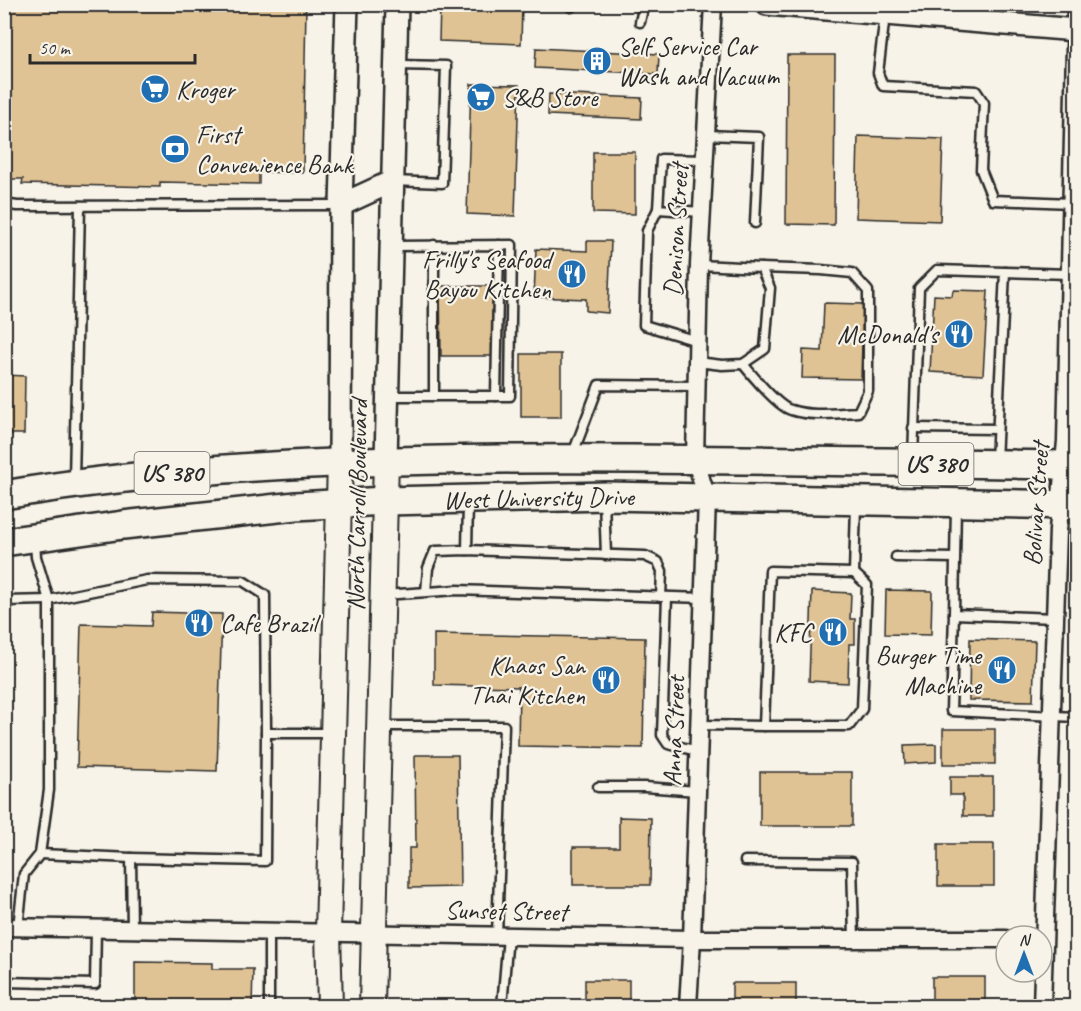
<svg xmlns="http://www.w3.org/2000/svg" width="1081" height="1011" font-family="Caveat,sans-serif">
<style>
.building{fill:#e0c394;stroke:#2b2b2b;stroke-width:1.5}
.lines{fill:none;stroke-linecap:round;stroke-linejoin:round}
.service-casing{stroke:#2b2b2b;stroke-width:13}
.minor-casing{stroke:#2b2b2b;stroke-width:21}
.tertiary-casing{stroke:#2b2b2b;stroke-width:26}
.secondary-casing{stroke:#2b2b2b;stroke-width:28}
.primary-casing{stroke:#2b2b2b;stroke-width:32}
.service{stroke:#f7f3e8;stroke-width:8}
.minor{stroke:#f7f3e8;stroke-width:16}
.tertiary{stroke:#f7f3e8;stroke-width:21}
.secondary{stroke:#f7f3e8;stroke-width:24}
.primary{stroke:#f7f3e8;stroke-width:27}
.labels{text-anchor:middle;dominant-baseline:central;stroke-width:4.5;stroke-linejoin:round;paint-order:stroke}
.shield{fill:#f7f3e8;stroke:#686764;stroke-width:1.5}
.shield-label{font-size:24px;font-weight:bold;fill:#2b2b2b}
.poi-label{font-size:26px;fill:#2b2b2b;stroke:#f7f3e8;text-anchor:start}
.street-label{font-size:26px;fill:#2b2b2b;stroke:#f7f3e8}
</style>
<rect width="100%" height="100%" fill="#f7f3e8"/>
<filter id="ink" filterUnits="userSpaceOnUse"><feTurbulence type="fractalNoise" baseFrequency=".0167" numOctaves="2"/><feDisplacementMap in="SourceGraphic" scale="12" xChannelSelector="R" yChannelSelector="G"/><feConvolveMatrix kernelMatrix="1 2 1 2 8 2 1 2 1" color-interpolation-filters="sRGB"/></filter>
<g filter="url(#ink)">
<g class="building">
<polygon points="4,4 306,5 303,173 259,172 259,184 160,182 160,187 22,184 23,179 4,179"/>
<polygon points="440,4 522,6 521,44 439,41"/>
<polygon points="536,48 659,54 658,74 535,68"/>
<polygon points="787,55 835,55 834,225 786,224"/>
<polygon points="471,84 519,85 515,216 467,214"/>
<polygon points="549,94 642,98 641,119 548,115"/>
<polygon points="858,136 943,139 940,221 856,218"/>
<polygon points="593,152 635,152 635,214 593,213"/>
<polygon points="587,241 611,241 608,313 586,311 586,299 534,297 536,249 587,251"/>
<polygon points="440,286 492,286 493,356 441,356"/>
<polygon points="953,290 988,291 983,375 930,372 934,295 952,296"/>
<polygon points="824,303 863,304 861,379 802,378 803,350 822,351"/>
<rect x="521" y="354" width="40" height="63"/>
<polygon points="4,375 25,376 24,434 4,434"/>
<polygon points="886,590 932,591 931,635 885,634"/>
<polygon points="812,591 851,593 850,619 855,619 855,644 849,644 848,683 809,681"/>
<polygon points="152,612 222,614 217,771 77,767 81,624 151,626"/>
<polygon points="434,634 645,638 643,748 518,746 519,687 434,685"/>
<polygon points="970,639 1035,641 1033,701 969,700"/>
<rect x="943" y="729" width="52" height="35"/>
<polygon points="936,744 936,762 905,764 904,745"/>
<polygon points="415,755 458,755 460,887 409,888 409,848 416,848"/>
<rect x="760" y="772" width="92" height="54"/>
<polygon points="950,777 993,777 993,816 963,816 963,795 950,795"/>
<polygon points="619,817 651,818 650,885 573,885 573,847 619,847"/>
<rect x="938" y="844" width="56" height="42"/>
<polygon points="135,962 212,963 212,969 253,969 252,1006 135,1006"/>
<rect x="932" y="977" width="53" height="29"/>
<rect x="585" y="980" width="44" height="26"/>
<rect x="732" y="983" width="64" height="23"/>
</g>
<g class="lines">
<g class="service-casing">
<g id="service">
<polyline points="571,7 571,4"/>
<polyline points="885,15 878,73 883,86 976,91 984,103 981,170 993,200 1071,203"/>
<polyline points="640,22 644,4"/>
<polyline points="706,135 759,137 755,223"/>
<polyline points="393,181 442,183 446,66 396,65"/>
<polyline points="4,204 17,206 341,205"/>
<polyline points="658,209 647,231 644,325 697,341"/>
<polyline points="702,212 658,209 661,159 705,160"/>
<polyline points="434,245 434,396"/>
<polyline points="1005,272 1069,274"/>
<polyline points="697,362 722,365 743,364 765,349 770,288 761,268 699,265"/>
<path d="M743 364C752 375 778 407 791 410 812 417 835 413 858 412L868 391V291L852 273 821 270 761 268"/>
<polyline points="388,396 510,396 512,245 393,246"/>
<polyline points="496,396 499,245"/>
<polyline points="913,428 997,429"/>
<polyline points="572,456 599,385 697,386"/>
<polyline points="913,458 919,288 937,270 1005,272 996,461"/>
<polyline points="74,480 80,206"/>
<polyline points="604,500 606,555"/>
<polyline points="956,506 954,614 1055,618"/>
<polyline points="467,550 468,503"/>
<polyline points="896,557 955,558"/>
<polyline points="426,592 428,568 435,551 467,550 645,556 658,562 662,571 661,597"/>
<polyline points="383,595 457,590 704,598"/>
<polyline points="667,597 662,735 668,744 698,751"/>
<polyline points="4,601 49,600 36,557 35,542"/>
<polyline points="954,614 951,711 1076,717"/>
<polyline points="699,725 764,726 770,571 854,573 856,505"/>
<polyline points="380,726 504,726 497,936"/>
<polyline points="764,726 849,726 862,709 867,585 854,573"/>
<polyline points="598,787 645,787 697,791"/>
<polyline points="40,854 131,858"/>
<polyline points="745,861 852,862 854,939"/>
<polyline points="18,927 24,874 40,854 49,790 49,600 147,580 243,581 265,595 266,733 330,733"/>
<polyline points="132,930 131,858 265,861 266,733"/>
<polyline points="4,982 95,984 96,929"/>
<polyline points="269,1006 269,933"/>
<polyline points="502,1006 508,936"/>
</g>
</g>
<g class="minor-casing">
<g id="minor">
<polyline points="4,927 692,939 1006,939"/>
<polyline points="688,1006 692,939 707,498 695,459 699,265 713,4"/>
<polyline points="1042,1006 1058,530 1066,441 1076,4"/>
</g>
</g>
<g class="tertiary-casing">
<g id="tertiary">
<polyline points="767,4 1076,30"/>
<polyline points="341,205 393,181"/>
<polyline points="386,460 397,4"/>
<polyline points="340,461 341,205 347,4"/>
</g>
</g>
<g class="secondary-casing">
<g id="secondary">
<polyline points="330,1006 328,933 340,461"/>
<polyline points="372,1006 386,460"/>
</g>
</g>
<g class="primary-casing">
<g id="primary">
<path d="M4 495C168 467 333 461 499 459 692 457 884 463 1076 465"/>
<path id="s1" d="M4 542 123 525 296 506 385 501 607 496 1076 505"/>
</g>
</g>
<use href="#service" class="service"/>
<use href="#minor" class="minor"/>
<use href="#tertiary" class="tertiary"/>
<use href="#secondary" class="secondary"/>
<use href="#primary" class="primary"/>
</g>
</g>
<defs>
<g id="building-disc" transform="scale(1.5)"><circle r="9.5" fill="#1f6fb2" stroke="#f7f3e8"/><path d="M-4-6H4V6H1V3H-1V6H-4ZM-2.5-4.3h1.7v1.8h-1.7ZM.8-4.3h1.7v1.8H.8ZM-2.5-1h1.7V.8h-1.7ZM.8-1h1.7V.8H.8Z" fill="#fff"/></g>
<g id="supermarket-disc" transform="scale(1.5)"><circle r="9.5" fill="#1f6fb2" stroke="#f7f3e8"/><path d="M-6-5.5h2.5l.6 2H6L4.5 2H-2.5L-4.4-4H-6ZM-1.5 3.2a1.3 1.3 0 1 0 .1 0ZM3 3.2a1.3 1.3 0 1 0 .1 0Z" fill="#fff"/></g>
<g id="bank-disc" transform="scale(1.5)"><circle r="9.5" fill="#1f6fb2" stroke="#f7f3e8"/><path d="M-6-4H6V4H-6ZM0-2.3a2.3 2.3 0 1 0 0 4.6a2.3 2.3 0 1 0 0-4.6Z" fill="#fff"/></g>
<g id="restaurant-disc" transform="scale(1.5)"><circle r="9.5" fill="#1f6fb2" stroke="#f7f3e8"/><path d="M-5-6h1v4h1v-4h1v4h1v-4h1v5L-1.5 .5V6h-2V.5L-5-1ZM5-6V6H3V1.5H1.5Q1.5-4 5-6Z" fill="#fff"/></g>
</defs>
<g fill-rule="evenodd">
<use href="#building-disc" x="597" y="61"/>
<use href="#supermarket-disc" x="155" y="89"/>
<use href="#supermarket-disc" x="481" y="97"/>
<use href="#bank-disc" x="175" y="149"/>
<use href="#restaurant-disc" x="572" y="274"/>
<use href="#restaurant-disc" x="959" y="334"/>
<use href="#restaurant-disc" x="199" y="623"/>
<use href="#restaurant-disc" x="833" y="632"/>
<use href="#restaurant-disc" x="1002" y="670"/>
<use href="#restaurant-disc" x="606" y="680"/>
</g>
<g class="labels">
<g class="shield">
<rect x="898.5" y="443" width="75" height="42" rx="4.5"/>
<rect x="134.5" y="452" width="75" height="42" rx="4.5"/>
</g>
<g class="shield-label">
<text x="936" y="464">US 380</text>
<text x="172" y="473">US 380</text>
</g>
<g class="poi-label">
<text x="618" y="46">Self Service Car<tspan x="618" dy="30">Wash and Vacuum</tspan></text>
<text x="176" y="89">Kroger</text>
<text x="502" y="97">S&amp;B Store</text>
<text x="196" y="134">First<tspan x="196" dy="30">Convenience Bank</tspan></text>
<text x="551" y="259" text-anchor="end">Frilly's Seafood<tspan x="551" dy="30">Bayou Kitchen</tspan></text>
<text x="938" y="334" text-anchor="end">McDonald's</text>
<text x="220" y="623">Cafe Brazil</text>
<text x="812" y="632" text-anchor="end">KFC</text>
<text x="981" y="655" text-anchor="end">Burger Time<tspan x="981" dy="30">Machine</tspan></text>
<text x="585" y="665" text-anchor="end">Khaos San<tspan x="585" dy="30">Thai Kitchen</tspan></text>
</g>
<g class="street-label">
<text transform="translate(676 230) rotate(-87)">Denison Street</text>
<text stroke="none"><textPath href="#s1" startOffset="537">West University Drive</textPath></text>
<text transform="translate(1036 504) rotate(-86)">Bolivar Street</text>
<text transform="translate(357 505) rotate(-89)">North Carroll Boulevard</text>
<text transform="translate(674 731) rotate(-88)">Anna Street</text>
<text transform="translate(506 911) rotate(1)">Sunset Street</text>
</g>
</g>
<rect width="1081" height="1011" fill="none" stroke="#f7f3e8" stroke-width="24"/>
<rect x="12" y="12" width="1057" height="987" fill="none" stroke="#2b2b2b" stroke-width="2" filter="url(#ink)"/>
<g transform="translate(1024 954)"><circle r="28" fill="#f7f3e8" stroke="#a5a39c" stroke-width="1.5"/>
<path d="M0-4.5L10 22L0 15L-10 22Z" fill="#1f6fb2"/>
<text y="-9" font-size="16" font-weight="bold" text-anchor="middle" fill="#2b2b2b">N</text>
</g>
<path d="M30 54v9h165v-9" fill="none" stroke="#2b2b2b" stroke-width="3"/>
<text x="39" y="54" font-size="18" fill="#2b2b2b" stroke="#f7f3e8" stroke-width="4.5" paint-order="stroke">50 m</text>
</svg>
